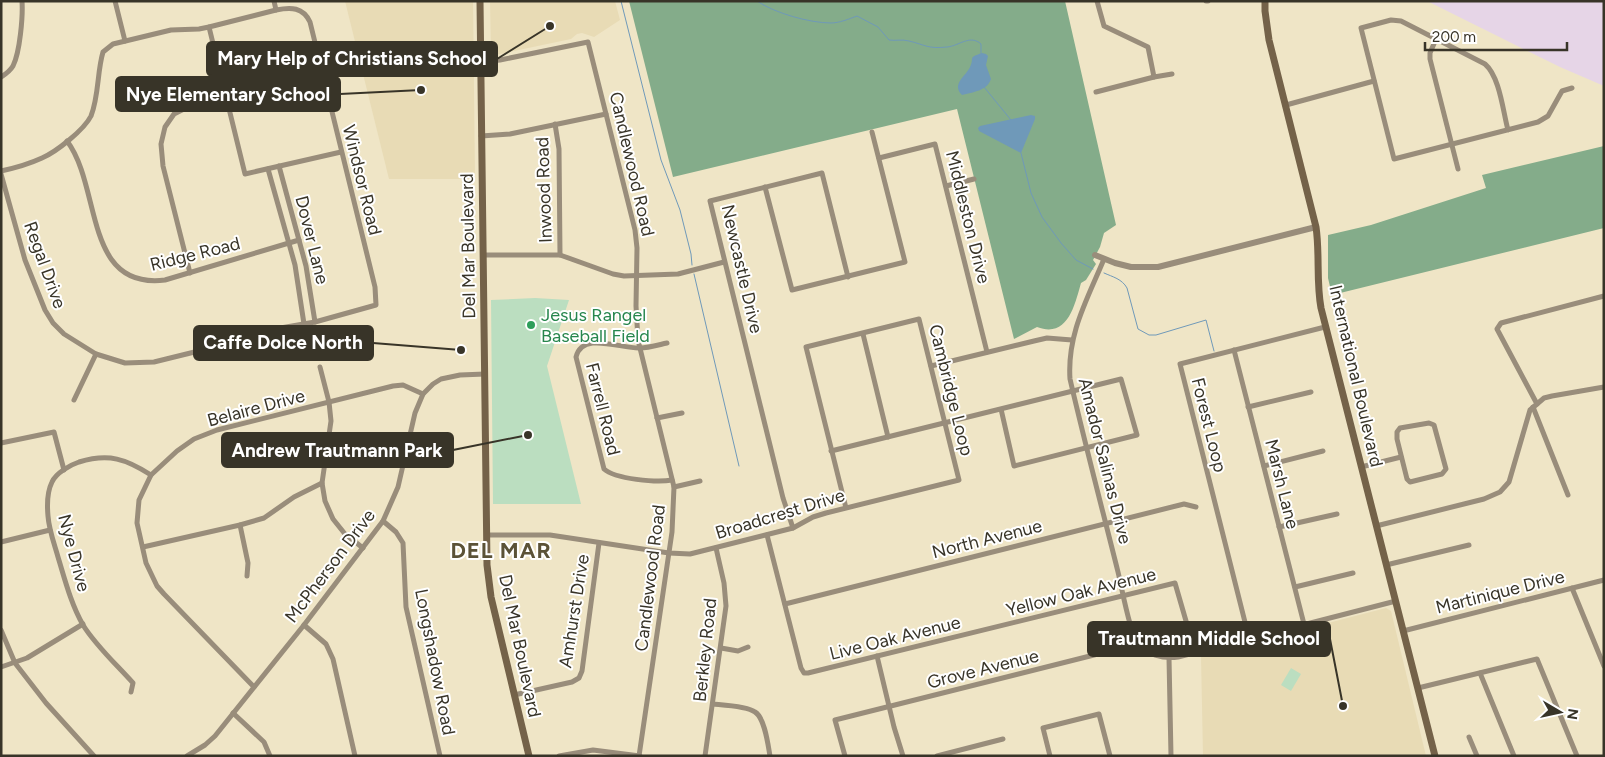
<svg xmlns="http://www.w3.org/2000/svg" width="1605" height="757" font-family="Figtree,sans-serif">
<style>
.industrial{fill:#e6d5e7}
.built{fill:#e8dbb5}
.green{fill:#bbdec0}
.forest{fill:#84ac8a}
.water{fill:#6f99b9}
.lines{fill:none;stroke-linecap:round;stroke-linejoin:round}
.stream{stroke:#6f99b9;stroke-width:1}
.minor{stroke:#998d7b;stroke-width:5}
.tertiary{stroke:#998d7b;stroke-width:6}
.secondary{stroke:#746249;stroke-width:7}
.leisure-dot{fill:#2e9e5b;stroke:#fff;stroke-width:2}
.labels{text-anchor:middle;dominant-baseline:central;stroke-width:4;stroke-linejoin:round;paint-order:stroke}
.street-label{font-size:18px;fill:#383428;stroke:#fff}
.leisure-label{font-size:18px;fill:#27864d;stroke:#fff;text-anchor:start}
.district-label{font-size:22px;font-weight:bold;letter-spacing:1px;fill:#5b5237;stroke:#fff}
.leader{fill:none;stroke:#383428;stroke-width:2}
.callout-dot{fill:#383428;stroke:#fff;stroke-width:2}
.callout{fill:#383428;stroke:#383428;stroke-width:2}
.callout-label{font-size:19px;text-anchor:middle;font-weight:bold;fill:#fff}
</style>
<rect width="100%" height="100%" fill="#efe5c6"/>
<polygon class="industrial" points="1427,1 1604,1 1604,86 1560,67"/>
<g class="built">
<polygon points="345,1 473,1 475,179 389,179"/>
<polygon points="490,1 615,1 620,20 594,37 582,33 577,34 571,39 495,55 491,50"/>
<polygon points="1386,608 1391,611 1426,756 1203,756 1201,656"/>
</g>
<g class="green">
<polygon points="535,298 569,300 547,366 581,504 493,504 491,300"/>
<polygon points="1291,668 1301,674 1291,691 1281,685"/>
</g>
<g class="forest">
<path d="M629 1H1065L1116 225 1104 233 1100 247 1093 260 1096 264 1086 280 1081 283C1075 304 1068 339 1037 327L1014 339 957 109 673 177Z"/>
<polygon points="1604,146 1604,228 1332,295 1328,278 1328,235 1371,225 1486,188 1482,175"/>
</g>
<g class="water">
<path d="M982 53 986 54 988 56 986 65 991 79C987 91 973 92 962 95 951 84 966 76 970 67 975 57 967 58 982 53Z"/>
<polygon points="1031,115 1035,116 1035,119 1021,153 979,131 978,128 980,126"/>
</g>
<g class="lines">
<g class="stream">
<polyline points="621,1 661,160 680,210 691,254 692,265"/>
<path d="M757 1C774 13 810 23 831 23 839 23 849 19 857 16L878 27 889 40C896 41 902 39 909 41 926 45 927 49 947 47 959 46 970 34 981 44V53"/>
<polyline points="984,87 1011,120"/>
<polyline points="1021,153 1031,193 1042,217 1061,243 1076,260 1093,269"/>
<path d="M1104 273C1113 277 1122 279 1127 288L1138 329 1149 335H1156L1206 320 1214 351"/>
<polyline points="694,274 739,466"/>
</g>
<g class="minor">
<polyline points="115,1 125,41"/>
<polyline points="1097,1 1104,26 1148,47 1154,77"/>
<polyline points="1206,1 1208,1"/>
<polyline points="209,27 245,174 341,152"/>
<polyline points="1436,39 1430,53 1430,59 1458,169"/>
<polyline points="480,62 500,60 588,42 635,230 637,248 636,306 638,340 674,487 672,532 639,756"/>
<path d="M1 77C6 74 10 71 13 66 20 52 23 16 22 1"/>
<polyline points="1096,92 1154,77 1172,74"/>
<polyline points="1286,105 1374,81"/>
<polyline points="555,124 559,149 560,255"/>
<path d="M1508 130C1503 112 1500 77 1485 64L1401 21 1391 20 1361 28 1394 159 1538 122 1548 116 1562 91 1572 88"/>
<polyline points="481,136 510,134 606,114"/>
<path d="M67 141C102 187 83 290 165 280L299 240"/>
<polyline points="879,158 935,144 987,352"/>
<polyline points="279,166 306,266 315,322"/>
<polyline points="268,169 295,265 304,324"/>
<path d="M1 171C15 168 29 164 42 158 56 152 84 130 91 116 99 96 97 72 103 52L113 44 171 30 199 29 209 27 276 10"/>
<path d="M1 174 25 260 45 310 53 323 64 334 96 354 125 363 154 362 231 343 269 330 315 322 376 305 375 287 310 22C303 7 291 7 276 10L274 1"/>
<polyline points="946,186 974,179"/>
<polyline points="765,187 792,290 905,262 872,132"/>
<polyline points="483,255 560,255 613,274 624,276 678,274 724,262"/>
<path d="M1104 259C1087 300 1067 334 1070 379 1085 444 1102 508 1118 572 1122 588 1129 630 1137 642 1145 655 1164 659 1178 657L1396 601"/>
<polyline points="190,273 163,166 161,144 165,127 174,114 190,106 226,96"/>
<polyline points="863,334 888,437"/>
<path d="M667 343C658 345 648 348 640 348 621 349 582 331 576 357L604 469C615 479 657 483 672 480"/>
<polyline points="1234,350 1304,624"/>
<polyline points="931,366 1034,341 1047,338 1072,340"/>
<polyline points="320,367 329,402 331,421 322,483 325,501 333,519 345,534 363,548"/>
<polyline points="74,400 96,354"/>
<polyline points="1537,404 1497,329 1501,323 1604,296"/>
<polyline points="1248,407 1311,392"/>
<polyline points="1533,407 1568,495"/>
<polyline points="657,418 682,413"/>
<polygon points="1429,423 1434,425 1446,469 1442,474 1410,482 1407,479 1397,439 1397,432 1400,428"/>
<polyline points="1,443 54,432 64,470"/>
<polyline points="831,451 1121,379 1137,435 1014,466 1001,409"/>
<polyline points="1264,466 1323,451"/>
<polyline points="1361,467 1401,457"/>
<polyline points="674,487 700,481"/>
<polyline points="383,521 396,532 403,543 406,607 440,756"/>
<polyline points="240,525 248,563 247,576"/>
<polyline points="1376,526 1484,499 1500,492 1509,482 1530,410 1544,398 1552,396 1604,387"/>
<polyline points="1279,527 1337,514"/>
<polyline points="793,528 783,498 710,201 822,173 848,277"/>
<polyline points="487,535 550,535 669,553 690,554 793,528 813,517 826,513 959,480 919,319 806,347 846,508"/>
<polyline points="767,535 801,668 804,673 808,673 1175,583 1195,652"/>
<polyline points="1,542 50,530"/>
<polyline points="143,547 240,525 264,518 294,497 322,483"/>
<polyline points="1386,565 1469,545"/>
<polyline points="1295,587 1353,573"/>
<polyline points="1572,588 1604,666"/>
<polyline points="785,604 1184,504 1196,507"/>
<polyline points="304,625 326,644 333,659 355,756"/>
<polyline points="1,630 15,663 46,703 94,756"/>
<polyline points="1403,631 1604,580"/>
<polyline points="1249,638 1180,364 1325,327"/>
<polyline points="721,648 738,651 748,647"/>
<polyline points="877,656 894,727 903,756"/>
<polyline points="1169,658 1171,756"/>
<polyline points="1,667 27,658 83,624"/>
<polyline points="1480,673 1514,756"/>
<polyline points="254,687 164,594 157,586 146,563 137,523 139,500 151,475 177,451 194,439 217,430 393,386 403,385 423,394"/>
<polyline points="1418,688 1537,659 1577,756"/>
<path d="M131 692 133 683C116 664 96 646 83 625 71 604 65 580 58 557 54 543 49 530 48 516 47 505 47 492 52 482 56 473 70 465 79 462 109 453 126 459 151 475"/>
<polyline points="514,695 572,682 579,678 582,671 599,543"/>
<path d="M713 704C723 705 747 706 755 712 765 718 768 745 770 756"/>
<polyline points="233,713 264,742 270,756"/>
<polyline points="1469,737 1477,756"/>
<polyline points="187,756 205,745 215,736 304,625 383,521 398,487 415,413 423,394 433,384 441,379 460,375 485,374"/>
<polyline points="559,756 593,750 640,756"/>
<polyline points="705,756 726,606 724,583 716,548"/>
<polyline points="845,756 835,720 1094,655 1137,643"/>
<polyline points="937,756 1003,739"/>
<polyline points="1050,756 1043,728 1099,714 1110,756"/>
</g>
<polyline class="tertiary" points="1095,255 1115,263 1131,267 1158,267 1316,227"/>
<g class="secondary">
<polyline points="480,1 487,565 491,597 529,756"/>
<path d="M1265 1V11L1269 40 1316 227C1320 254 1316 281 1321 308L1435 756"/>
</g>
</g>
<circle class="leisure-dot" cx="531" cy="325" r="5"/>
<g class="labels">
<g class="street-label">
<text transform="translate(632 164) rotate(77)">Candlewood Road</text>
<text transform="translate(362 180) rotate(76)">Windsor Road</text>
<text transform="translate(544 190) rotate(-92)">Inwood Road</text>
<text transform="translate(968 217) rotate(76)">Middleston Drive</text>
<text transform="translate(312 240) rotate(76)">Dover Lane</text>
<text transform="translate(468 246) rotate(-91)">Del Mar Boulevard</text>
<text transform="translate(195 254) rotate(-14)">Ridge Road</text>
<text transform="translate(45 265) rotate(70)">Regal Drive</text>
<text transform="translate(742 269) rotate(77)">Newcastle Drive</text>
<text transform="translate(1356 376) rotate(77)">International Boulevard</text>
<text transform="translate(951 390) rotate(76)">Cambridge Loop</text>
<text transform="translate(256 408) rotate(-15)">Belaire Drive</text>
<text transform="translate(603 409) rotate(76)">Farrell Road</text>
<text transform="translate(1209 425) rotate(76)">Forest Loop</text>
<text transform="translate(1105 461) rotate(76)">Amador Salinas Drive</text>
<text transform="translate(1282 484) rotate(76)">Marsh Lane</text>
<text transform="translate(780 514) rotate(-17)">Broadcrest Drive</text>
<text transform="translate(987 539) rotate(-14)">North Avenue</text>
<text transform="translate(74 553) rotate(75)">Nye Drive</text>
<text transform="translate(330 566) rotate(-53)">McPherson Drive</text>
<text transform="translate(650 578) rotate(-83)">Candlewood Road</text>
<text transform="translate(1081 592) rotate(-14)">Yellow Oak Avenue</text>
<text transform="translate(1500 592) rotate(-14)">Martinique Drive</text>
<text transform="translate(574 611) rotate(-81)">Amhurst Drive</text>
<text transform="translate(895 638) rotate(-14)">Live Oak Avenue</text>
<text transform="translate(520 646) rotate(78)">Del Mar Boulevard</text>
<text transform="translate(705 650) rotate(-84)">Berkley Road</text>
<text transform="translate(435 662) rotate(79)">Longshadow Road</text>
<text transform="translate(983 669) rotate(-14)">Grove Avenue</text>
</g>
<g class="leisure-label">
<text x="541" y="315">Jesus Rangel<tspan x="541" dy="21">Baseball Field</tspan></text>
</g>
<g class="district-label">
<text x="501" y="550">DEL MAR</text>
</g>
</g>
<path class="leader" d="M550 26L497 59M421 90L340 94M461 350L373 343M528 435L453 450M1343 706L1330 639"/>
<g class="callout-dot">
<circle cx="550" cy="26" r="5"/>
<circle cx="421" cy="90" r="5"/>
<circle cx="461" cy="350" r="5"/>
<circle cx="528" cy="435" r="5"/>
<circle cx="1343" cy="706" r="5"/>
</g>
<g class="callout">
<rect x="207" y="42" width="290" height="34" rx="5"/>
<rect x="116" y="77" width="224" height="34" rx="5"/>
<rect x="194" y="326" width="179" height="34" rx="5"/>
<rect x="222" y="433" width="231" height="34" rx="5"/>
<rect x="1088" y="622" width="242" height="34" rx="5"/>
</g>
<g class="callout-label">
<text x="352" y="65">Mary Help of Christians School</text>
<text x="228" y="101">Nye Elementary School</text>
<text x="283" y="349">Caffe Dolce North</text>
<text x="337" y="457">Andrew Trautmann Park</text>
<text x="1209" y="645">Trautmann Middle School</text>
</g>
<rect width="1605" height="757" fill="none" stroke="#383428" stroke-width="5"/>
<g transform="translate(1560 712) rotate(99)" stroke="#ffffff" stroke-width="4" paint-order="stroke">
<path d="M0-4L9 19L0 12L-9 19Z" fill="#383428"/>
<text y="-8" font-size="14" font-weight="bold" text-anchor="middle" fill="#383428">N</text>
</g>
<path d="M1425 42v8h142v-8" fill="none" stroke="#383428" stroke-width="2.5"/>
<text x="1432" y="42" font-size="15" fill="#383428" stroke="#ffffff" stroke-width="4" paint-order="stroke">200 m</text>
</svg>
